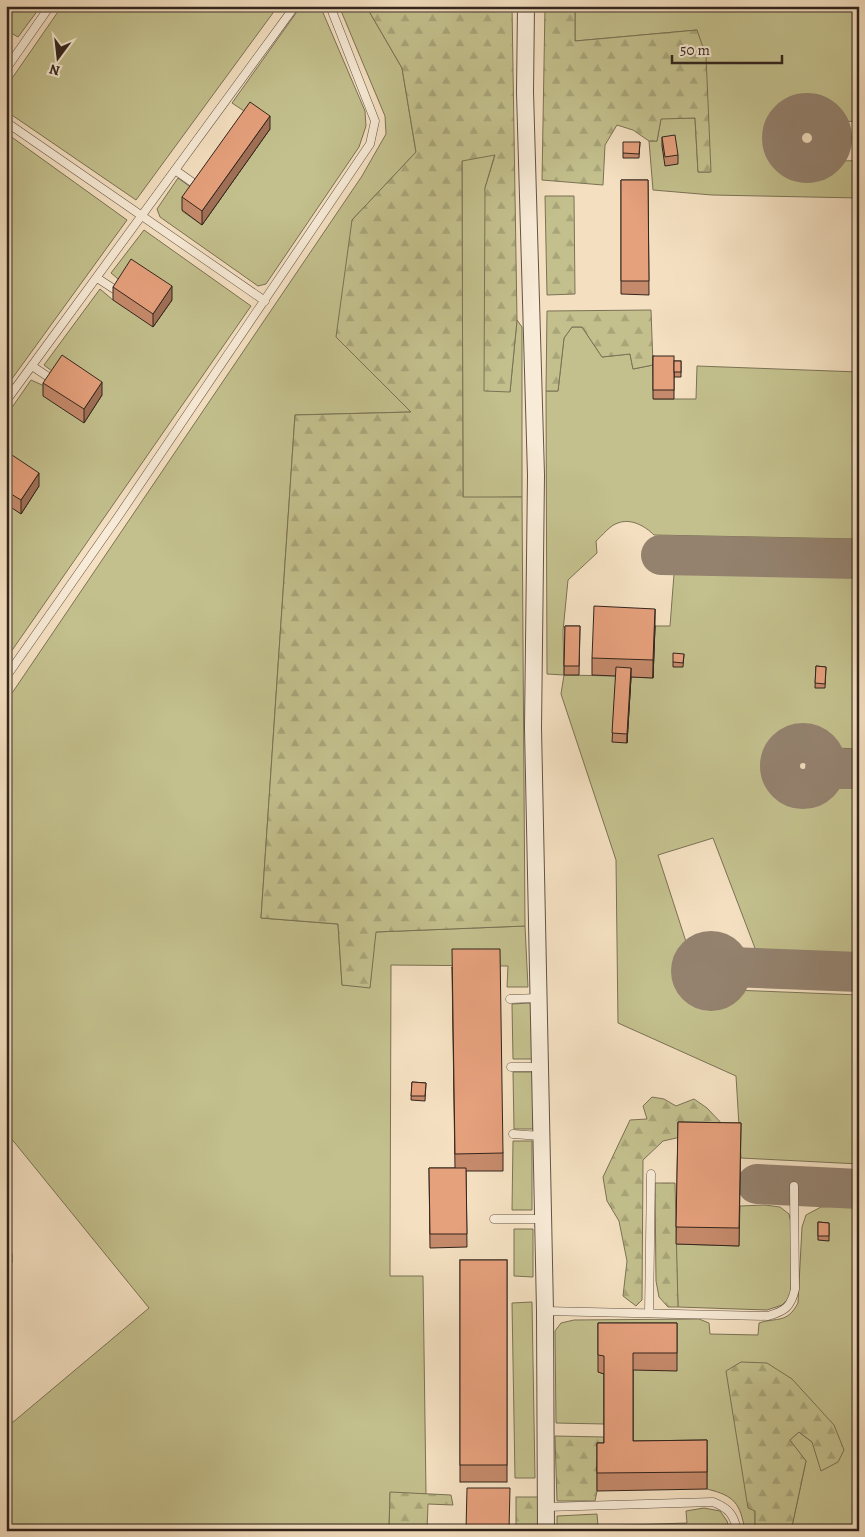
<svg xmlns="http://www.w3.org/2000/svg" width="865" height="1537" font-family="Alegreya,serif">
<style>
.green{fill:#c3c08d;stroke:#7b7255}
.forest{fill:url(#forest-firs);stroke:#7b7255}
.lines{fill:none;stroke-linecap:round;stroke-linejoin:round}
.taxiway{stroke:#94826f;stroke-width:40}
.service-casing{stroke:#635446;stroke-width:9}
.minor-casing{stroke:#635446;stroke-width:18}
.service{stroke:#f8ebd7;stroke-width:8}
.minor{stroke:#f8ebd7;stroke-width:16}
.wall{fill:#c58a6b;stroke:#33251d}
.shaded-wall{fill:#a07057;stroke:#33251d}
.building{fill:#e5a07c;stroke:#33251d}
</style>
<defs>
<pattern id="forest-firs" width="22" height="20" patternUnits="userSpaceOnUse" patternTransform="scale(1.25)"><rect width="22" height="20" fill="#c3c08d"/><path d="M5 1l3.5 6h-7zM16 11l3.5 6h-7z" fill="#a8a579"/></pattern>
</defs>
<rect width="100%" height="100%" fill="#f4e0c1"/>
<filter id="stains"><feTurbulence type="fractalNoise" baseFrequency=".004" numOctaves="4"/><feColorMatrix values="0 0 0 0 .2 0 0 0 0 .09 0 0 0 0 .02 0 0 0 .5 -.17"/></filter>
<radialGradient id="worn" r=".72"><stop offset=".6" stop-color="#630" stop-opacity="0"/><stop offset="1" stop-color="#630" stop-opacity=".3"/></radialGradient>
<g class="green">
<polygon points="6,6 41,6 18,37 6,30"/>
<polygon points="62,6 278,6 136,200 6,111 6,87"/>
<polygon points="301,6 321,8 365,111 366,126 359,147 266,284 258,286 160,217 157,209 178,178 196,191 182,211 202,225 250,115 232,103"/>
<polygon points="339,6 366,6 402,68 416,152 352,220 411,412 295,415 261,918 338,924 342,985 370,987 375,932 525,926 528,987 507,987 508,966 391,965 390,1276 423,1276 426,1494 390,1493 389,1531 6,1531 6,1428 149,1308 6,1132 6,702 362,176 386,134 385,116"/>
<path d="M575 6H859V121C855 121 851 122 847 121 833 118 825 99 804 101 766 105 754 155 788 172 792 174 798 177 802 178 823 178 826 166 840 162 845 160 853 161 859 161V198L712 195 653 190 649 141H657L661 118H695L698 172H710L697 30 575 41Z"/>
<polygon points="6,133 127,220 6,387"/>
<polygon points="495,154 485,188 510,392 517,320 522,327 522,497 463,498 462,160"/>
<polygon points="144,230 251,306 6,659 6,416 31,380 49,388 57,375 44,365 100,289 113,300 124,284 111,273"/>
<path d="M572 327H582L602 357 630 354 633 369 653 365 654 399H696L697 366 859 372V539L654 535C645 526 631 518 618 523 610 525 602 536 596 541L597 553 568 580 563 631 564 675 616 676 627 743 631 677 653 678 655 626H670L674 574 859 577V749L835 748 822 736 793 734 782 742 773 755 766 754V772L771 773C776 799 805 804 826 792L834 795 839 787 859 788V959L758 956 713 838 658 855 689 951C685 957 679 965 680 972 681 990 700 1004 716 1000 722 999 728 993 733 990L859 995V1164L741 1158 736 1076 618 1023 616 860 561 694 564 675 547 674 546 391H558L564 338Z"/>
<polygon points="531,1003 532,1059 513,1059 512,1004"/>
<polygon points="513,1072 533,1072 533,1129 514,1129"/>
<polygon points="513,1141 532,1141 532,1210 512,1210"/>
<polygon points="765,1205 780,1207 789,1214 792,1228 791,1296 782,1305 767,1310 678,1307 676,1244 739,1246 740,1206"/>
<path d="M859 1205V1531H791L806 1461 789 1440 799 1432 812 1442 792 1379 755 1511V1531H745C740 1503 735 1496 707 1489V1457L633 1458V1370L677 1341 598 1372 604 1374V1424L556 1423 555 1331 561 1323 574 1320 699 1319 709 1323 710 1334 758 1335 759 1323C777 1317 787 1324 798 1303L802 1227 806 1215 821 1207Z"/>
<polygon points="514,1229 533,1229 533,1277 514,1276"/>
<polygon points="532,1302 535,1478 515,1478 512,1303"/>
<polygon points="704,1508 720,1511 727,1521 730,1531 557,1531 557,1516 597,1514 598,1526 687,1523 686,1511"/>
</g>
<g class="forest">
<polygon points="366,6 512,6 517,320 510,392 484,391 485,188 495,155 462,161 463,497 522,497 525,926 376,932 370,988 342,985 338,924 261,918 295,415 411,412 336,337 352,220 416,152 402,68"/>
<polygon points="545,6 575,6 575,41 697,30 706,56 711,172 698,172 695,118 661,119 657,141 649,141 633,130 617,125 605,145 603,185 542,180"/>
<polygon points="545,196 574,196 575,294 547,295"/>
<polygon points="651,310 653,365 633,369 630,354 602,357 582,327 572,327 564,338 558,391 546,391 547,311"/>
<polygon points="652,1097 664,1099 676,1106 694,1099 707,1108 725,1127 663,1141 643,1160 642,1300 636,1306 623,1296 627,1261 619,1221 607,1201 603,1177 630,1120 647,1119 643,1106"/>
<polygon points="655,1183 675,1183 678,1307 668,1307 659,1297 656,1281"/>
<polygon points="741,1362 767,1363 792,1379 834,1425 844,1450 838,1462 821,1471 812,1442 799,1432 790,1440 806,1461 791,1531 755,1531 755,1511 748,1508 726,1371"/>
<polygon points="555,1436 604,1437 604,1461 597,1461 597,1491 595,1501 557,1501"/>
<polygon points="390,1492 451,1495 453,1505 428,1504 427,1531 389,1531"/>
<rect x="516" y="1497" width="23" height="34"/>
</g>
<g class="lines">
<g class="taxiway">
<circle cx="807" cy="138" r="25"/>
<polyline points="661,555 859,559"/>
<circle cx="803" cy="766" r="23"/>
<polyline points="825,769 859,769"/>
<circle cx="711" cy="971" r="20"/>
<polyline points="730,967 859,972"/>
<polyline points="757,1184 859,1189"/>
</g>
<g class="service-casing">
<g id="service">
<polyline points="6,69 50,6"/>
<polyline points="6,122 265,301"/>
<polyline points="175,170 192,182"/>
<polyline points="97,278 114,289"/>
<polyline points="32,366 50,378"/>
<polyline points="6,401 295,6"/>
<polyline points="6,677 120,514 370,144 375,121 330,6"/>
<polyline points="510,999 538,998"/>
<polyline points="511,1067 540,1067"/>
<polyline points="513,1134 541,1136"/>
<polyline points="494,1219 543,1219"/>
<path d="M545 1311 768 1316C785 1311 791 1307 795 1289L794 1186"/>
<polyline points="649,1313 651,1174"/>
<path d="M546 1507 713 1502C728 1508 734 1514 737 1531"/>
</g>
</g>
<g class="minor-casing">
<polyline id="minor" points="526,6 525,92 536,475 533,728 545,1311 546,1531"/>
</g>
<use href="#service" class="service"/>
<use href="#minor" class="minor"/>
</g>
<g class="wall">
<polygon points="270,129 202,225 182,210 182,197"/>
<polygon points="662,137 678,155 678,164 665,166 662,146"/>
<polygon points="640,142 639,158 623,158 623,153"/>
<polygon points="621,180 648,180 649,295 621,294"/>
<polygon points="113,287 172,300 153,327 113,300"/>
<polygon points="653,356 674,361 681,361 681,377 674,377 674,369 674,399 653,399"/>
<polygon points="43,383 102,395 84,423 43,396"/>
<polygon points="6,451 39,486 21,514 6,504"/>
<polygon points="565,626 580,626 579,675 564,675"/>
<polygon points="655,626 653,678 631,677 627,743 612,742 616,676 592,675 592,658"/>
<polygon points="684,654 683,667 673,667 673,662"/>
<polygon points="816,666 826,667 825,688 815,688"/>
<polygon points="452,967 503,1153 503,1171 466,1171 467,1247 430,1248 429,1168 455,1168"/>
<polygon points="412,1082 426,1083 425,1101 411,1100"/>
<polygon points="678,1122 741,1123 739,1246 676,1244"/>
<polygon points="818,1222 829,1223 829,1241 818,1240"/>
<rect x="460" y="1260" width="47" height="222"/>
<polygon points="598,1323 677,1323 677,1371 633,1370 633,1441 707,1440 707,1489 597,1491 597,1443 604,1443 604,1374 598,1372"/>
</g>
<g class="shaded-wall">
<polygon points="270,116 270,129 202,225 202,211"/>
<polygon points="172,286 172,300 153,327 153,314"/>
<polygon points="102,382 102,395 84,423 84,409"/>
<polygon points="39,473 39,486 21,514 21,500"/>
<polygon points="655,609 655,626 653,678 653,660"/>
<polygon points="631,668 631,677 627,743 627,734"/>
<polygon points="12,1254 12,1263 6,1267 6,1258"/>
</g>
<g class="building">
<polygon points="250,102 270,116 202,211 182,197"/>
<polygon points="675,135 678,155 665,157 662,137"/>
<polygon points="623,142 640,142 639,154 623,153"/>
<polygon points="621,180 648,180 649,281 621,281"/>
<polygon points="131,259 172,286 153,314 113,287"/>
<polygon points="62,355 102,382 84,409 43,383"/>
<rect x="653" y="356" width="21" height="34"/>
<rect x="674" y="361" width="7" height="11"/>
<polygon points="6,451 39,473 21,500 6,491"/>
<polygon points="594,606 655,609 653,660 592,658"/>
<polygon points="565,626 580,626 579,666 564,666"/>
<polygon points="673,653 684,654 683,663 673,662"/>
<polygon points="816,666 826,667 825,684 815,683"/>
<polygon points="616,667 631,668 627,734 612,733"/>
<polygon points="452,949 500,949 503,1153 455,1154"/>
<polygon points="412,1082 426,1083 425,1096 411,1096"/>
<polygon points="678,1122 741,1123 739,1228 676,1227"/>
<polygon points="429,1168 466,1168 467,1234 430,1234"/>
<polygon points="818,1222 829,1223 829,1236 818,1236"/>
<polygon points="6,1247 12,1254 6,1258"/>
<rect x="460" y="1260" width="47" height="205"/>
<polygon points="598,1323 677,1323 677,1353 633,1353 633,1441 707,1440 707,1472 597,1473 597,1443 604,1443 604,1356 598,1355"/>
<polygon points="467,1488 510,1488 509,1531 466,1531"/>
</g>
<rect width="865" height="1537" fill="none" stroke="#f4e0c1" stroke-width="25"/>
<rect x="8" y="8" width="850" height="1522" fill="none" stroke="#33251d" stroke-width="2.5"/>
<rect x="12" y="12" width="840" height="1512" fill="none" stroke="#33251d"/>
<g transform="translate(58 58) rotate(195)" stroke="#f8ebd7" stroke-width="4" paint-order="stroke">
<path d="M0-4L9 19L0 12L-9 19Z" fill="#33251d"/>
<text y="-8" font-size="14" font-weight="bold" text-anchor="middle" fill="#33251d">N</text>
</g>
<path d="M672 55v8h110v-8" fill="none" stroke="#33251d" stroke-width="2.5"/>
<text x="680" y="55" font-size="15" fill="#33251d" stroke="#f8ebd7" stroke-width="4" paint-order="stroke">50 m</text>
<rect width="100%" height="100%" filter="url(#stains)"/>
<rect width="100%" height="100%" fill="url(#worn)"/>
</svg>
